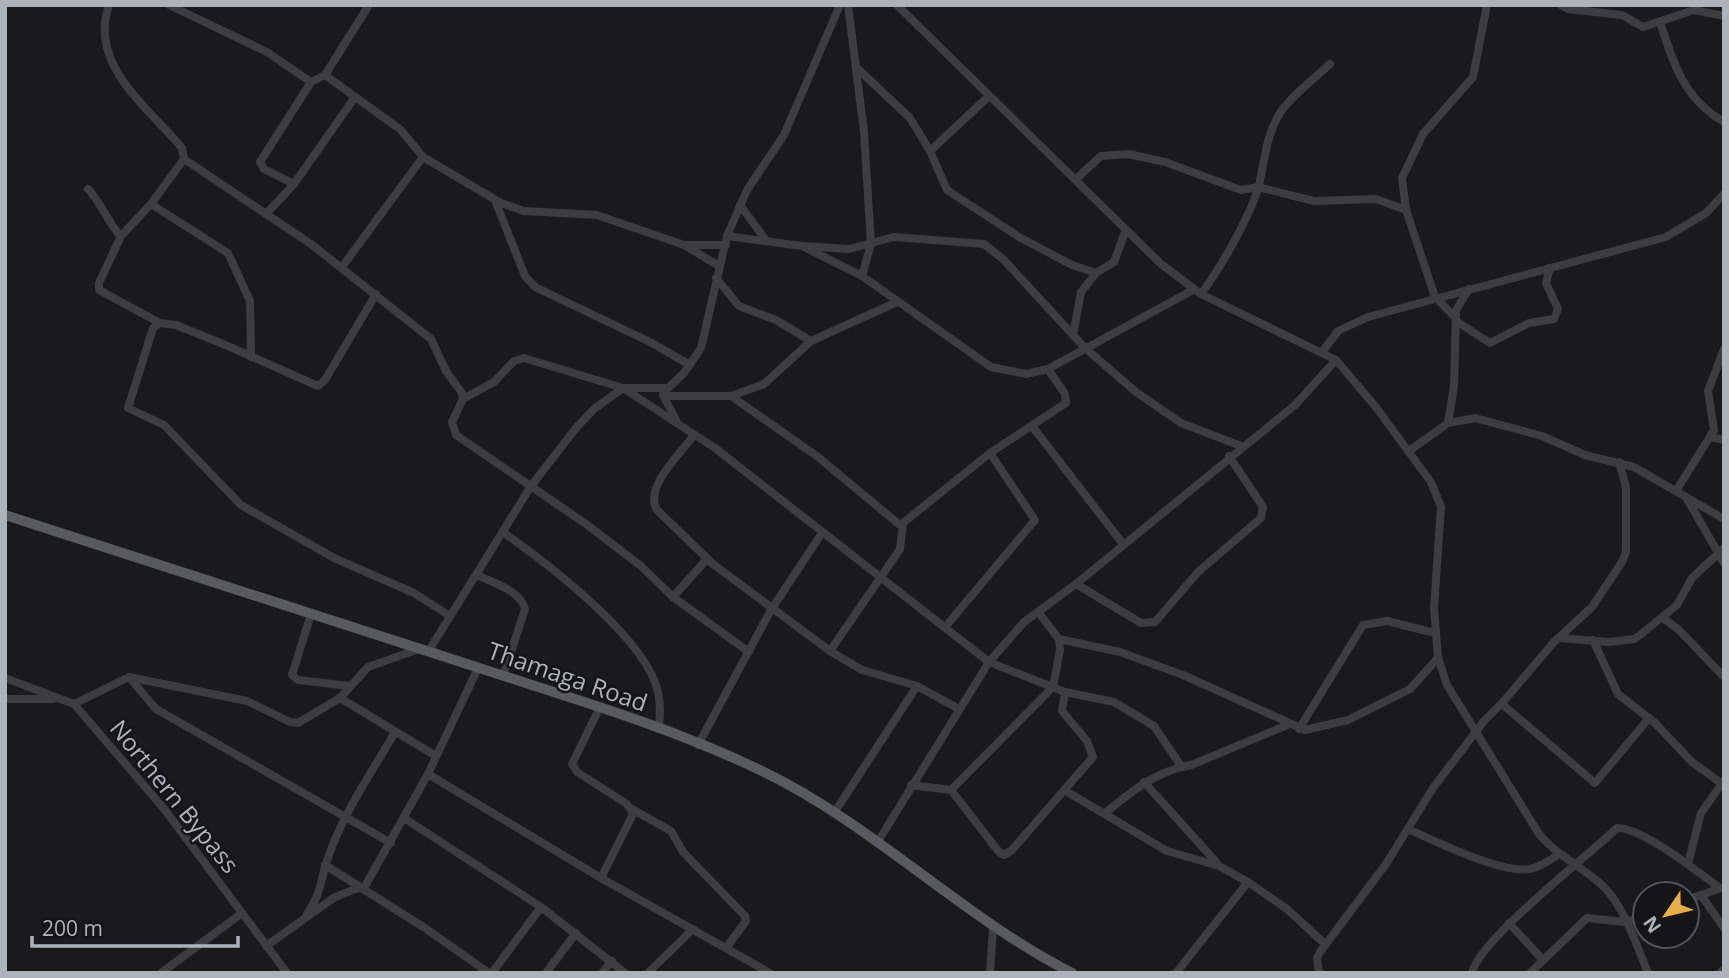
<svg xmlns="http://www.w3.org/2000/svg" width="1729" height="978" font-family="'Open Sans',sans-serif">
<style>
.lines{fill:none;stroke-linecap:round;stroke-linejoin:round}
.minor{stroke:#3c3c41;stroke-width:8}
.major{stroke:#585a60;stroke-width:10}
.labels{text-anchor:middle;dominant-baseline:central;stroke-width:5;stroke-linejoin:round;paint-order:stroke}
.street-label{font-size:24px;fill:#aeb2bb;stroke:#151517}
</style>
<rect width="100%" height="100%" fill="#1a1a1c"/>
<g class="lines">
<g class="minor">
<path d="M109 5C88 65 148 107 182 148L184 159 151 204 121 236 99 283V290L160 323"/>
<polyline points="169,5 267,52 311,82 325,75 369,5"/>
<polyline points="848,5 864,132 871,244 862,276"/>
<path d="M897 5 1161 264 1201 294 1336 360 1375 406 1431 482 1441 507 1434 608 1438 658 1447 685 1539 834C1557 856 1583 867 1603 886 1625 908 1636 944 1648 973"/>
<polyline points="1561,5 1568,9 1622,15 1643,27 1694,10 1724,16"/>
<path d="M1660 22C1673 63 1684 99 1724 122"/>
<polyline points="858,69 910,118 930,151 947,190 1019,237 1072,265 1096,273"/>
<polyline points="325,75 401,130 423,157 501,203 524,211 597,215 684,245 719,266"/>
<polyline points="930,151 989,96"/>
<polyline points="184,159 311,244 431,339 446,371 462,393 463,399 452,422 456,435 586,524 641,566 673,597 749,652"/>
<polyline points="1076,179 1101,156 1128,154 1165,162 1241,190 1258,187 1314,201 1376,199 1406,210"/>
<polyline points="294,184 264,169 260,162 311,82"/>
<path d="M88 189C100 201 113 231 121 236"/>
<polyline points="495,200 525,276 535,287 650,342 690,365"/>
<polyline points="151,204 228,253 250,301 251,357"/>
<polyline points="740,205 765,239"/>
<polyline points="266,214 294,184 355,97"/>
<polyline points="727,236 802,246 862,276 991,367 1026,374 1048,369 1193,290"/>
<polyline points="687,245 726,245"/>
<polyline points="803,246 849,249 894,237 984,244 1003,259 1085,348 1136,392 1181,423 1241,446"/>
<polyline points="342,267 423,157"/>
<polyline points="716,278 739,306 776,320 811,341"/>
<polyline points="376,294 325,380 318,386 228,346 176,325 160,323 153,328 128,408 164,425 241,505 334,558 414,593 450,616"/>
<path d="M1201 294C1221 267 1250 217 1259 185 1265 160 1266 135 1280 113 1292 95 1314 79 1330 64"/>
<polyline points="1455,317 1435,297 1406,210 1402,178 1423,134 1473,77 1487,5"/>
<polyline points="1456,321 1490,343 1529,323 1554,319 1558,309 1546,283 1550,268"/>
<polyline points="1073,335 1081,292 1096,273 1114,262 1125,232"/>
<polyline points="1322,352 1338,331 1368,317 1666,237 1706,213 1724,194"/>
<polyline points="663,395 676,420"/>
<polyline points="664,396 731,396 764,384 811,341 895,303"/>
<polyline points="731,396 818,457 901,526"/>
<polyline points="463,399 494,382 514,361 524,358 623,388 715,448 989,662 1065,692 1114,702 1154,726 1181,766"/>
<polyline points="1448,423 1454,386 1456,310 1469,289"/>
<polyline points="1032,426 1123,544"/>
<path d="M694 435C681 453 643 488 657 510L713 564 830 651 862 670 917 686 959 709"/>
<polyline points="1711,437 1724,440"/>
<polyline points="1409,451 1448,423 1475,418 1542,436 1585,455 1634,467 1724,519"/>
<polyline points="1676,491 1714,430 1708,391 1724,349"/>
<polyline points="1687,499 1724,563"/>
<path d="M503 532C547 563 646 638 658 692 661 704 660 716 659 729"/>
<path d="M477 575C493 583 520 590 525 609L503 676"/>
<polyline points="1076,584 1141,623 1155,622 1198,572 1261,518 1263,507 1229,456"/>
<polyline points="673,597 707,559"/>
<polyline points="311,614 292,675 298,680 349,686"/>
<polyline points="1663,618 1679,630 1724,677"/>
<polyline points="946,626 1035,520 990,453"/>
<polyline points="1559,638 1609,642 1635,639 1677,605 1692,578 1724,548"/>
<polyline points="1059,639 1120,652 1183,675 1305,730 1348,720 1410,689 1438,658"/>
<polyline points="1593,640 1618,694 1655,723 1692,762 1724,785"/>
<polyline points="830,651 900,549 903,523 990,453 1066,403 1065,394 1048,369"/>
<polyline points="428,652 531,486 576,428 594,409 623,388 668,388 684,373 701,348 727,236 747,190 784,135 840,5"/>
<polyline points="129,677 156,709 391,843"/>
<polyline points="5,678 74,704 165,810 287,973"/>
<polyline points="340,698 436,756"/>
<polyline points="5,699 53,699"/>
<polyline points="74,704 129,677 247,701 290,722 298,723 340,698 368,667 419,649"/>
<polyline points="1502,704 1595,783 1649,718"/>
<polyline points="600,707 572,764 577,772 627,804 633,814 601,878 770,973"/>
<polyline points="1299,729 1363,625 1387,621 1435,633"/>
<polyline points="698,745 771,610 822,533"/>
<polyline points="428,774 601,878"/>
<polyline points="1144,782 1217,863"/>
<polyline points="911,785 951,790 1053,687 1060,650 1059,639 1038,612"/>
<polyline points="951,790 999,852 1004,855 1012,850 1093,757 1087,741 1062,711 1065,692"/>
<polyline points="1064,790 1167,851 1219,866 1248,882 1287,909 1325,944"/>
<polyline points="632,809 671,831 683,852 745,916 746,921 726,948"/>
<polyline points="834,813 917,686"/>
<path d="M1105 813C1134 790 1154 772 1191 765L1290 724"/>
<polyline points="404,818 541,907 625,973"/>
<path d="M1410 830C1436 842 1503 874 1530 869 1541 867 1550 860 1559 854"/>
<polyline points="877,843 989,662 1024,622 1076,584 1295,405 1336,360"/>
<polyline points="1688,864 1701,813 1723,782"/>
<polyline points="325,865 425,928 489,973"/>
<polyline points="364,888 428,774 478,668"/>
<polyline points="1701,895 1724,928"/>
<polyline points="1687,900 1721,888"/>
<path d="M307 914C321 893 319 886 326 864 340 818 370 775 394 734"/>
<polyline points="1509,923 1542,959"/>
<polyline points="266,946 335,897 361,887"/>
<polyline points="161,973 242,913"/>
<polyline points="492,973 541,907"/>
<polyline points="546,973 576,933"/>
<polyline points="602,973 612,961"/>
<polyline points="648,973 693,929"/>
<polyline points="990,973 993,928"/>
<polyline points="1176,973 1248,882"/>
<polyline points="1319,973 1317,958 1320,952 1386,864 1433,788 1484,721 1503,702 1554,642 1592,607 1622,562 1626,552 1626,487 1619,462"/>
<path d="M1472 973C1479 940 1588 856 1617 828 1642 827 1699 873 1720 888"/>
<polyline points="1530,973 1587,918 1625,922 1645,917"/>
<polyline points="1720,973 1724,969"/>
</g>
<path class="major" d="M5 515C158 565 311 614 464 663 564 696 667 725 762 771 874 825 962 917 1072 973"/>
</g>
<g class="labels">
<g class="street-label">
<text transform="translate(568 676) rotate(19)">Thamaga Road</text>
<text transform="translate(175 796) rotate(51)">Northern Bypass</text>
</g>
</g>
<rect width="1729" height="978" fill="none" stroke="#aeb2bb" stroke-width="14"/>
<g transform="translate(1666 915) rotate(235)"><circle r="33" fill="#151517" stroke="#525459" stroke-width="2"/>
<path d="M0-5L12 26L0 18L-12 26Z" fill="#e6af48"/>
<text y="-10" font-size="19" font-weight="bold" text-anchor="middle" fill="#aeb2bb">N</text>
</g>
<path d="M32 936v10h206v-10" fill="none" stroke="#aeb2bb" stroke-width="3.5"/>
<text x="42" y="936" font-size="21" fill="#aeb2bb" stroke="#151517" stroke-width="5" paint-order="stroke">200 m</text>
</svg>
